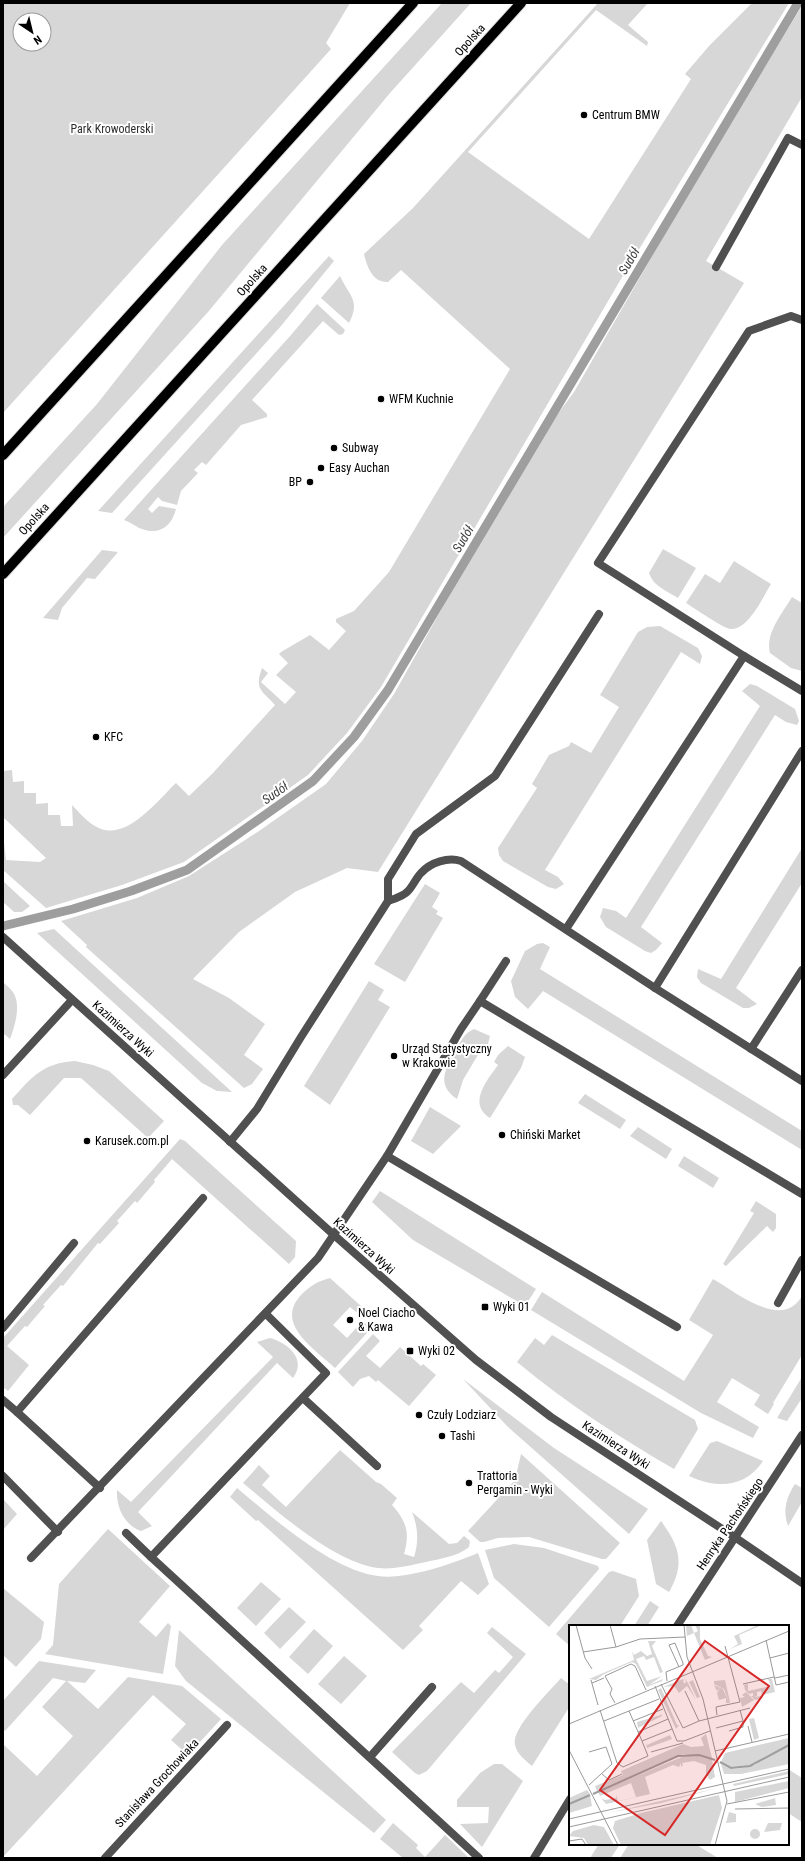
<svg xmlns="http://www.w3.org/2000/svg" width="805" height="1861" font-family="'Roboto Condensed',sans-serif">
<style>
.green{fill:#d7d7d7;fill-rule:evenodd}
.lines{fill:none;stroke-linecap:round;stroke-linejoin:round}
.stream{stroke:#9e9e9e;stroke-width:9}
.primary-casing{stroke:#dbdbdb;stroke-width:12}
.service{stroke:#505050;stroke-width:8}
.minor{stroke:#505050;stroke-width:8}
.tertiary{stroke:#505050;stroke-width:8}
.primary{stroke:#000;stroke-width:10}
.poi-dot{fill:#000;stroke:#fff;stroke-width:1.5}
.labels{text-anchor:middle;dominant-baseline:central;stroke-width:4;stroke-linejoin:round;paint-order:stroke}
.street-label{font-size:12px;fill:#000;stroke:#fff}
.poi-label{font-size:12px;fill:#000;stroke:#fff;text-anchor:start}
.park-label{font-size:12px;fill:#2e2e2e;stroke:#fff}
.water-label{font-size:13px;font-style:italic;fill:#3f3f3f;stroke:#fff}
.inset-river{fill:none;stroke:#9e9e9e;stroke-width:2}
.inset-road{fill:none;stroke:#999;stroke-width:1}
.view{fill:#d62828;fill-opacity:0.15;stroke:#d62828;stroke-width:2}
.inset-edge{fill:none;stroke:#000;stroke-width:2}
</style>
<rect width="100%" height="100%" fill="#fff"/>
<g class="green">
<path d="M3 3H350L326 43 331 49 3 413ZM20 20H44V44H20Z"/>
<polygon points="442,3 471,3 390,93 208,312 3,538 3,507 97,404 222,245"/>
<path d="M598 3H648L628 25 648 42 647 46 596 10 468 152 589 239 691 79 685 74 709 46 752 3H789L624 274 381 687 347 733 308 775 184 862 122 885 46 908 3 870V833L6 860 40 862 46 858 3 817V771L12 770 13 782 24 781V793H36V804L48 803V815H60L61 826H73L72 805C79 812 86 821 95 826 124 845 158 800 176 783L189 796 212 774 275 705C262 690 254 690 262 668L268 673 261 682 285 704 296 692 276 675 288 663 279 654 281 652 310 635 329 650 346 631 336 622V619L354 611 389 572 510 369 401 270 388 282C373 283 367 267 364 254L413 208Z"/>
<polygon points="802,6 802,97 706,261 744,283 378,872 347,868 295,892 239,932 193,979 229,998 265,1024 244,1055 263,1069 252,1084 244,1088 86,947 87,945 61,921 137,898 189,876 259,831 326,784 362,741 394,694 477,546 548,427 574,392 715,147"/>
<polygon points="329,256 334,261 281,326 112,513 98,511"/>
<path d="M340 276C349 296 361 300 349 323L321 298Z"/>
<path d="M317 304 345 330 343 334 339 335 323 321 252 400 267 414V417L241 425 206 465 202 462 194 470 198 473 181 491 177 505 162 501 158 497 148 509 152 513 159 506 176 509C171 528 158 536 139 528 134 525 130 522 124 520L291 335Z"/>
<path d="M663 549 696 568 678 598C667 591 653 586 649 573Z"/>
<polygon points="102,550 118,552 95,579 87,578 62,608 58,620 43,618"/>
<path d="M734 561 771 584C763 597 748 631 730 629 723 628 694 608 686 603L705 574 720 583Z"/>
<path d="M792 597 802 603V671L791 668 770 653C765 633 782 614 792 597Z"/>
<polygon points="660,626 698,648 702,656 700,664 681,652 545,870 558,877 564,884 556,889 548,887 503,861 499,855 498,848 537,788 532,784 549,755 569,746 571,742 591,753 619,707 600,695 638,632 647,627"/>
<polygon points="750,684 757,686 795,709 799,721 797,725 786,722 775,715 641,927 662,943 656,950 651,953 645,951 606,927 600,917 603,908 616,911 626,918 760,706 742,691"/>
<polygon points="802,848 802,883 736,988 757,1004 749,1008 743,1008 701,983 697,977 698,969 721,979"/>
<polygon points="3,881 30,906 22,912 14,912 3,902"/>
<polygon points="425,884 440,893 432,907 438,911 436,914 443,918 405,982 374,964"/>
<polygon points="54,929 232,1092 217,1091 202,1083 37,933"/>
<polygon points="543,943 550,947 540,969 802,1131 802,1150 543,991 528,1009 515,997 511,981 525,951 537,944"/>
<polygon points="369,981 384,990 378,1000 390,1007 330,1105 304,1086"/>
<path d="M3 982C6 985 10 988 12 991 22 1003 15 1026 10 1039L3 1033Z"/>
<path d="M474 1029 490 1036 487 1048 483 1055 479 1053 463 1080 457 1099C435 1084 446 1068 456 1050 461 1041 464 1033 474 1029Z"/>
<path d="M508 1046 525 1057 521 1068 490 1118C467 1104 487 1080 498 1065L494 1062 498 1055Z"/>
<path d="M75 1061 93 1065 109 1071 164 1121 148 1138 81 1078H64L30 1115 18 1105H13L12 1099C32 1077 43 1063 75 1061Z"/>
<polygon points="585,1094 626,1120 620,1129 578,1103"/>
<polygon points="430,1107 461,1126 433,1154 411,1141"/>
<polygon points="638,1127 672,1149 666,1159 630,1136"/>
<polygon points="180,1139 185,1141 296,1241 295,1257 289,1264 172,1159 154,1180 155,1182 137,1203 135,1201 117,1221 119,1223 100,1244 98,1243 63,1286 61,1285 43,1305 45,1306 27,1327 25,1326 7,1346 29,1365 8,1391 3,1387 3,1338"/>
<polygon points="684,1156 719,1178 713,1188 678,1166"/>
<polygon points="380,1191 536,1289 525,1306 413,1240 372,1202"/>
<polygon points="756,1201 776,1214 776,1228 773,1232 767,1226 726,1266 723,1264 754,1213 750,1211"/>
<path d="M330 1278 372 1316 360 1315 350 1307 333 1325 347 1338 360 1324 376 1323 335 1368C315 1349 274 1324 301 1295 310 1286 318 1281 330 1278Z"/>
<path d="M713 1279C736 1292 782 1331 802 1296V1355L773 1403 774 1404 768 1414 754 1405 760 1395 732 1378 717 1402 759 1427 753 1438 701 1413 531 1310 542 1292 684 1381 713 1335 689 1320Z"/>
<polygon points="373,1334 380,1341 366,1356 380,1368 400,1347 421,1366 423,1364 436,1375 409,1406 378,1380 376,1382 369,1376 360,1379 353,1387 338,1372"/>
<path d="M552 1335 695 1420 698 1429 674 1469C619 1437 566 1403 517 1362L535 1338 544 1345Z"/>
<path d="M270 1338C288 1343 307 1359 293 1378L277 1363 138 1512 152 1526 141 1531C124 1525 116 1507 117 1490L131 1502 273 1357 257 1342Z"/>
<polygon points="802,1377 802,1398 787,1421 777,1418"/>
<polygon points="463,1379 554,1448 648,1509 629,1534 507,1426"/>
<path d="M717 1441 763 1461C745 1488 717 1489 689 1476L710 1443Z"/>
<path d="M340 1450 376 1482 381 1484 397 1498 392 1505C407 1522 410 1533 404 1554L414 1557C419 1541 418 1527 412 1512L449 1544 457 1543 464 1536 470 1541 469 1547C459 1556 439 1559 426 1562 411 1565 393 1570 378 1568 333 1562 277 1511 243 1483L259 1465 270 1476 262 1485 286 1507Z"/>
<polygon points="521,1454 620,1543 606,1559 602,1559 529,1537 498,1538 484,1542 480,1542 468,1531 515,1480"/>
<path d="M795 1484 802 1488V1502L788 1526C782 1510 787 1496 795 1484Z"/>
<path d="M237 1488C273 1518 331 1570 378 1576 406 1580 452 1564 478 1553L489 1584 478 1595 461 1581 419 1626 423 1630 403 1650 258 1520 256 1521 230 1497Z"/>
<polygon points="3,1499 17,1514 3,1530"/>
<path d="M661 1521C680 1547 685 1564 669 1592L656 1584 647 1540Z"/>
<polygon points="108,1529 170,1586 139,1622 156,1637 168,1623 171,1626 163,1674 45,1654 53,1645 59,1584"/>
<polygon points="514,1544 544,1548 598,1566 599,1569 549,1627 494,1578 485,1550"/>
<polygon points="613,1571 636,1579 639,1596 620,1626 570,1626 570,1646 556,1634 609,1572"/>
<polygon points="261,1582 281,1599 256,1626 237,1608"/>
<polygon points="3,1588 44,1622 41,1639 16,1667 3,1655"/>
<polygon points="650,1601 659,1607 647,1626 634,1626"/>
<polygon points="289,1607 306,1622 280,1649 264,1633"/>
<polygon points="492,1627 526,1654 427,1771 419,1775 415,1773 392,1752 461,1682 474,1693 495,1670 499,1673 513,1657 487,1633"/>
<polygon points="314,1629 333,1646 308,1674 289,1657"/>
<polygon points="179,1630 386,1820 374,1833 186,1681 175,1666"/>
<polygon points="344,1656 367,1676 341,1704 318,1684"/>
<polygon points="39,1661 96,1670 85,1683 67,1681 98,1709 128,1677 182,1686 221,1719 188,1755 171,1740 186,1724 153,1695 3,1857 3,1746 4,1745 37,1776 73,1736 42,1707 66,1681 53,1678 5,1731 3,1729 3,1701"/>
<path d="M561 1678 570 1685V1706L532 1766C525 1760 517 1754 515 1745 511 1728 550 1691 561 1678Z"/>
<polygon points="494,1764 502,1764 523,1781 482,1847 460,1824 488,1823 489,1807 457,1807 457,1800 480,1773"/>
<polygon points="788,1769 802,1778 802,1822 788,1813"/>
<polygon points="393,1823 418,1845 416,1848 425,1857 445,1835 469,1858 403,1858 380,1839"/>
<polygon points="599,1844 620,1844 611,1858 590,1858"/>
<polygon points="629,1844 695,1844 718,1858 620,1858"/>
</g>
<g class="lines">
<polyline class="stream" points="3,926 73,909 131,891 187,870 313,781 354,737 388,690 798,3"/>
<g class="primary-casing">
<g id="primary">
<polyline points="3,455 413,3"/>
<polyline points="3,574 521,3"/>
</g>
</g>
<g class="service">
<polyline points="716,267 788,138 802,145"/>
<polyline points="744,656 802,691"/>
<polyline points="388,901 388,879 416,834 495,776 599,614"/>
<polyline points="566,929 744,656 598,563 749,331 791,316 802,320"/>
<polyline points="655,988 802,751"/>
<polyline points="480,1001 506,961"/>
<polyline points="751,1049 802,970"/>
<path d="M230 1142 257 1109 301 1037 388 901C394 899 404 896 408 891 413 886 416 878 421 873 431 862 448 857 461 861L655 988 802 1081"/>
<polyline points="387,1156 461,1029 480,1001 802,1194"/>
<polyline points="778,1303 802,1260"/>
<polyline points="266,1314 326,1373 151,1557 479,1858"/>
<polyline points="3,1328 74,1243"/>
<polyline points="303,1398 377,1466"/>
<polyline points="3,1400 17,1412"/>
<polyline points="3,1476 58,1532"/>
<polyline points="100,1488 17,1412 203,1198"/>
<polyline points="126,1533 151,1557"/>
<polyline points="31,1558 318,1258 387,1156 677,1327"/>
<polyline points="370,1757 432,1687"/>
</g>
<g class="minor">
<polyline points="3,1075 72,1000"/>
<polyline points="736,1538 802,1583"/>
<polyline points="105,1858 227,1725"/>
</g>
<g class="tertiary">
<polyline points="3,937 334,1235 476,1360 551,1417 736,1538"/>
<polyline points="677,1626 802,1435"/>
<polyline points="534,1858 570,1799"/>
</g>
<use href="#primary" class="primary"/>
</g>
<g class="poi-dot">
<circle cx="584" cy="115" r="4"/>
<circle cx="381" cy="399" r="4"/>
<circle cx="334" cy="448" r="4"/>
<circle cx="321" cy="468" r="4"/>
<circle cx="310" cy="482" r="4"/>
<circle cx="96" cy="737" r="4"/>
<circle cx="394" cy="1056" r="4"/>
<circle cx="502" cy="1135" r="4"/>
<circle cx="87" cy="1141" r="4"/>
<rect x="481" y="1303" width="8" height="8" rx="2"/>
<circle cx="350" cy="1320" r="4"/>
<rect x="406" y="1347" width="8" height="8" rx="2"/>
<circle cx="419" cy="1415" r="4"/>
<circle cx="442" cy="1436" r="4"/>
<circle cx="469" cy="1483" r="4"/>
</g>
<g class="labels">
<g class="street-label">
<text transform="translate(470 40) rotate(-48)">Opolska</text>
<text transform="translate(252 280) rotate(-48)">Opolska</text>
<text transform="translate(34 519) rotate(-48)">Opolska</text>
<text transform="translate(123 1029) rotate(42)">Kazimierza Wyki</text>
<text transform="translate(364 1246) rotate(42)">Kazimierza Wyki</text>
<text transform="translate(616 1445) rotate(33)">Kazimierza Wyki</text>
<text transform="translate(730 1524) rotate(-56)">Henryka Pachońskiego</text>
<text transform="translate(157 1783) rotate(-47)">Stanisława Grochowiaka</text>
</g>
<g class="poi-label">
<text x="592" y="115">Centrum BMW</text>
<text x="389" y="399">WFM Kuchnie</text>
<text x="342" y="448">Subway</text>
<text x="329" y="468">Easy Auchan</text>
<text x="302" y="482" text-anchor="end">BP</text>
<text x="104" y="737">KFC</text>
<text x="402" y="1049">Urząd Statystyczny<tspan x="402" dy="14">w Krakowie</tspan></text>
<text x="510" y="1135">Chiński Market</text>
<text x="95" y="1141">Karusek.com.pl</text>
<text x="493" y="1307">Wyki 01</text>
<text x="358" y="1313">Noel Ciacho<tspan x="358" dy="14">&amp; Kawa</tspan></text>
<text x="418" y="1351">Wyki 02</text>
<text x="427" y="1415">Czuły Lodziarz</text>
<text x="450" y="1436">Tashi</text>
<text x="477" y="1476">Trattoria<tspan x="477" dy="14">Pergamin - Wyki</tspan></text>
</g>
<g class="park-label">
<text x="112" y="129">Park Krowoderski</text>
</g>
<g class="water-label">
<text transform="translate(629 261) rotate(-59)">Sudół</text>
<text transform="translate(463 539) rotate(-59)">Sudół</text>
<text transform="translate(275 793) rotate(-35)">Sudół</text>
</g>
</g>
<g transform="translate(569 1625)">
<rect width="220" height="220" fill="#fff"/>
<path d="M117 0H122L125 8 129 6 126 0H131V14L139 31 143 32 136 35 125 8 118 11ZM189 0H193L170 10 173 19 161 24 169 19 165 11ZM79 16H87L83 21 94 47 91 48 85 32 77 35 75 31 67 34 78 56 93 51 80 60 94 54 93 56 78 62 67 39 63 37 35 49 27 55 20 54 65 35 63 26 65 30 72 26 78 31 83 29ZM115 53 119 58 127 75 118 61 110 68 105 61 94 62 114 54 115 59 117 57ZM199 54H203L206 67 193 70 192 66 188 67V71L185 72 193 71V73L186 75 182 71H184V68L180 69 176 65 175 60 179 59V66L202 61ZM124 55 131 72 128 73 120 57ZM156 55 161 77 160 78 155 64 145 59V56ZM145 60 154 64 160 78H157V73L150 75 148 68 151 63 148 66ZM92 63 108 100H110L107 104 89 65ZM177 67 185 75 173 82 171 73 176 72 173 70ZM91 87 94 93 93 91 69 103 68 97 92 90ZM185 93 190 113 185 115 180 94ZM100 108 103 114 78 123 77 118 78 120 101 110ZM137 109 143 133 114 129 28 166 26 161 54 150 52 146 114 119 122 122 135 121 132 113ZM220 113V139L172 149H155L152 139 162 144 173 143 186 140 194 133 181 141 162 143 152 137 156 128ZM115 131H129L143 135 146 152 141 155 138 152 140 151H137V140L125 136 113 138 114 140 112 142V138L110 142 104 140 76 152 81 169 37 179 32 173 36 175 47 173V170L49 176 67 172 62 158 31 171 29 167ZM220 146V149L165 161 164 159ZM220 156V163L166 177V167ZM149 163 92 178 39 188ZM18 165 21 169 0 178V173ZM21 170 23 181 0 188V180ZM150 170 153 183 141 220H52L44 203 46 196 72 188ZM206 173 207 180 193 182 186 179ZM160 187 167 189V197L157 198ZM199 198H213L211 205 195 207ZM25 200 35 202 45 220H19L15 213 0 211 4 206ZM181 209a5 5 0 1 1 10 0a5 5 0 1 1-10 0Z" fill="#d7d7d7"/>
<path class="inset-river" d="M151 137 162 143 181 141 220 120M24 169 109 131 130 130 146 135M0 179 21 170"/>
<path class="inset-road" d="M7 0 16 33 23 44M41 0 47 22M115 0 118 32 134 74 158 176 146 220M197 15 207 60 220 57M14 27 47 22 71 14 116 12M201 33 220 28M206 53 220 50M22 55 29 80M98 56 97 47 114 40V38L106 18 100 20 110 42M23 58 35 53M92 59 114 103 130 96M174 59 205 52M86 61 108 116H115L141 106M116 66 130 96 181 83M46 78 41 69 43 64 36 51 62 39 66 41 77 65M31 85 48 138 54 142 79 131 73 116 103 104M60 86 73 116M148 90 147 82 171 77 156 21M35 96 90 74M64 96 94 84M0 99 220 6M179 101 183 117M147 103 174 96 171 85M160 106 174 102V96M69 107 99 94M0 125 49 220M146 126 220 109M20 127 37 122 43 139 20 160M82 127 114 118M33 149 40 155 53 149M158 179 220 167M166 184 220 183M0 194 220 144M0 202 220 152M0 216 13 214 17 220"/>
<path class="view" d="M136 16 200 61 96 210 31 165Z"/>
<rect width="220" height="220" class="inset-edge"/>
</g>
<rect width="805" height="1861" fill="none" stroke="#000000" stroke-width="8"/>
<g transform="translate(32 32) rotate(145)"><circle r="19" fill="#ffffff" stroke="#999999"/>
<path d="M0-3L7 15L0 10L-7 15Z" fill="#000000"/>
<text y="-6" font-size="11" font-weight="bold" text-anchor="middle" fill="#000000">N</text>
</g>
</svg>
